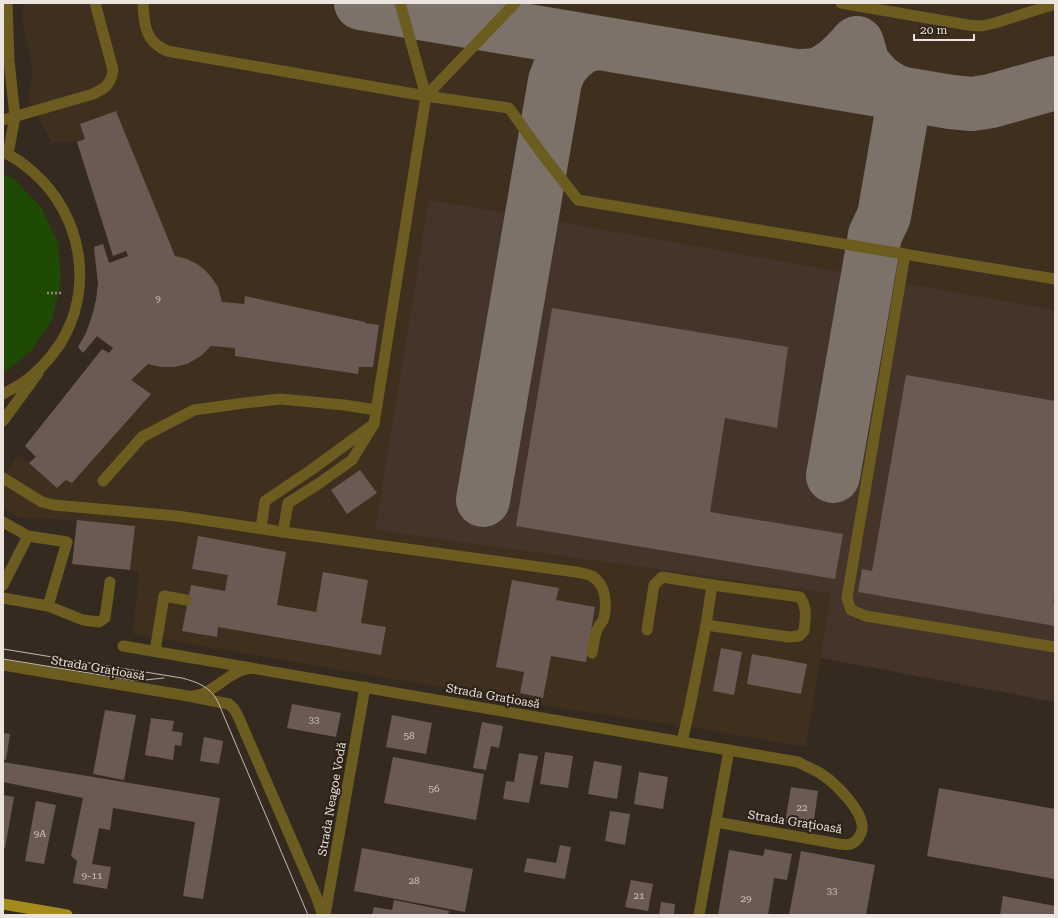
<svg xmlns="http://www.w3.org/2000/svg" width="1058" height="918" font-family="'Roboto Serif',serif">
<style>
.built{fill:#3e2f1f}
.industrial{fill:#44342a}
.green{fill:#1f4a04}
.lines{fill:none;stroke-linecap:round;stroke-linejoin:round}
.taxiway{stroke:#7c726a;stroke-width:54}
.building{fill:#6a5a53}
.path{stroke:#90877f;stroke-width:2.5;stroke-dasharray:2 2;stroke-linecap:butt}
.service{stroke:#6c5c1f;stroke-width:11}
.minor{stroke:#6c5c1f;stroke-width:11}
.primary{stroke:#a58a1c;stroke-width:11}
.tram{stroke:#c3bab3;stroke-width:1}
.labels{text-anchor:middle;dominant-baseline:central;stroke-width:4;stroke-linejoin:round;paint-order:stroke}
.number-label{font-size:10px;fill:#ccc2bb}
.street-label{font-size:12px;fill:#ece4de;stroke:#2b2116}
</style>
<rect width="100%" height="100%" fill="#352a20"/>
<polygon class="built" points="24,3 1055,3 1055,702 821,658 806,747 701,729 566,709 133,634 139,571 130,570 135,526 77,520 20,518 3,508 3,477 18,455 29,463 36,458 25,446 102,349 109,353 113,348 97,337 83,353 78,347 86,333 92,317 96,300 98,283 94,247 103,244 110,263 128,256 126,251 113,256 77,142 52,142 28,99 33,72 22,18"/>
<polygon class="industrial" points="429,200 544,219 1055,310 1055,702 821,658 831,593 375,530"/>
<polygon class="green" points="3,174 14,179 41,207 58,243 61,282 52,320 30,352 3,373"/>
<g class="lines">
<g class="taxiway">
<polyline points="361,3 951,102 972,104 991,101 1055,83"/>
<path d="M797 76C803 76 810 76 816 75 833 70 846 56 857 43L863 64 878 81 892 90 905 95 884 216 875 235 833 476"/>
<polyline points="483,500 555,81 560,68 570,56 583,46 597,43"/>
</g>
</g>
<g class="building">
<polygon points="116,111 175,256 187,259 197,264 205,270 212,278 218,287 222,302 244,304 245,296 365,322 365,323 379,325 373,367 359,367 358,374 235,356 235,348 211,346 201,356 187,364 174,367 161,367 148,364 131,380 151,394 72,483 66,480 57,488 29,463 36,457 25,446 102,349 109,353 113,348 97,336 83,353 78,347 86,333 92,316 96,300 98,283 94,247 103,244 109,263 128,256 126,251 113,256 77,142 85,139 80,124"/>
<polygon points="552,308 788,347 777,428 725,418 710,512 843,534 835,579 516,526"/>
<polygon points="906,375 1055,401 1055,592 1053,602 1055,603 1055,626 858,592 862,569 872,571"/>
<polygon points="360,470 377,493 347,514 331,490"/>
<polygon points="77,520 135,526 130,570 72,564"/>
<polygon points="198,536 286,552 277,605 316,612 323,572 368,580 361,623 386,627 381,655 218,627 217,637 182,631 191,585 225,591 228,575 192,569"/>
<polygon points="512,580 559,588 556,600 595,607 586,662 551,656 543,698 520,693 524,672 496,667"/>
<polygon points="721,648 742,652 734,695 713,691"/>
<polygon points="752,654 807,664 801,694 747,684"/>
<polygon points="292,704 341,713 336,737 287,728"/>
<polygon points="105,710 136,715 124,780 93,774"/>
<polygon points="392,715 432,723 426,754 386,747"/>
<polygon points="151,718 174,721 172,731 183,733 181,746 175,745 173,760 145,755"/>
<polygon points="482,722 503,726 499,748 491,746 486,770 473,768"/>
<polygon points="3,733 10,734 6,760 3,759"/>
<polygon points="204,737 223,741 219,764 200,761"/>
<polygon points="545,752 573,756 568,788 540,784"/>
<polygon points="519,753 538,756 529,803 503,799 506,781 514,782"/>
<polygon points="393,757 484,774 476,820 384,803"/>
<polygon points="594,761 622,766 617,799 588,794"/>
<polygon points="3,762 220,798 203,899 183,896 195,822 113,808 110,830 99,828 92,864 111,867 107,889 73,883 77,861 71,856 83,798 3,782"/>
<polygon points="639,772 668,777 663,809 634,804"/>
<polygon points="791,787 818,791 813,827 785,823"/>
<polygon points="939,788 1055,809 1055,879 927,856"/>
<polygon points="3,795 14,797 5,848 3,847"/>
<polygon points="36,801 56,805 44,864 25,861"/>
<polygon points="610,811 630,814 625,845 605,841"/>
<polygon points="560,845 571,847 565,879 524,872 527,858 556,863"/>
<polygon points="362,848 473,869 465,912 354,891"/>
<polygon points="765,849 792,854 787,880 774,878 768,915 718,915 729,850 763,856"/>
<polygon points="801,851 875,865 866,915 789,915"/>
<polygon points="631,880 653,884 648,911 625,907"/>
<polygon points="1003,896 1055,906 1055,915 1000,915"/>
<polygon points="394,900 449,911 448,915 372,915 374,907 392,910"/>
<polygon points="661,902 675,904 674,915 659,915"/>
</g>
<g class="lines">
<polyline class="path" points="47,293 63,293"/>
<g class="service">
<polyline points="7,3 9,61 15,117 8,154"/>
<path d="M143 3C144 17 144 35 156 44 159 47 163 49 167 51L426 96 509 108 542 154 578 200 1055 279"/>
<polyline points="841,3 968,25 982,26 995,23 1055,4"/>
<polyline points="426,96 515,3"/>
<path d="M3 120 93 94C106 88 111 84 113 70L95 3"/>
<polyline points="905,254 847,598 851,610 866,616 1055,647"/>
<polyline points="3,421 38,373"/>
<polyline points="374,424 426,96 400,3"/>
<path d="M3 478 42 502 54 505 177 516 283 532 576 572C581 573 587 574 592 576 606 585 607 603 604 618 603 621 601 623 599 626 594 634 594 644 592 653"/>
<polyline points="103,481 142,437 194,410 244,403 280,399 344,405 376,410"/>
<polyline points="3,522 28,536 67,542 48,606"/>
<polyline points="261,528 265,501 311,470 374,424 352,460 318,484 288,503 283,532"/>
<polyline points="3,585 28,536"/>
<path d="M712 585 800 597C808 608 805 618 804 631L799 636 789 637 706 625Z"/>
<polyline points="3,598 48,606 83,620 99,622 105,618 110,582"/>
<polyline points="647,630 654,585 662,577 712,585"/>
<polyline points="155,651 164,596 186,600"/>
<polyline points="682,742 690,706 706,625"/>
</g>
<g class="minor">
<path d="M3 152C14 157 24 164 33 172 82 215 95 288 60 344 51 357 37 373 24 382 18 386 10 390 3 394"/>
<path d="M123 646 798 762C805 766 813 769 820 773 834 782 869 815 861 833 859 838 856 842 851 844 848 845 842 844 839 844L716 822"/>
<polyline points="3,665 188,696 229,704 234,709 238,716 316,896 323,915"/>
<path d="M193 696C214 694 227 672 250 668"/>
<polyline points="325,915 365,687"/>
<polyline points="699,915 729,750"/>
</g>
<polyline class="primary" points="3,904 67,915"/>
<g class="tram">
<path d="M3 649 182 678C197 682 211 687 218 702L308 915"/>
<polyline points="3,659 132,680 145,680 164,678"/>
</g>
</g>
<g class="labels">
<g class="number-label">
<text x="158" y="298">9</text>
<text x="314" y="719">33</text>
<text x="409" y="735">58</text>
<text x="434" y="788">56</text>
<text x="802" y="807">22</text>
<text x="40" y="833">9A</text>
<text x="92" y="875">9-11</text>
<text x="414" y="880">28</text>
<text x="832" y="890">33</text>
<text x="639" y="895">21</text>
<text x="746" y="898">29</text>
</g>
<g class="street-label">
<text transform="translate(98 668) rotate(10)">Strada Grațioasă</text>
<text transform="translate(493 696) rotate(10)">Strada Grațioasă</text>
<text transform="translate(332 799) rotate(-80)">Strada Neagoe Vodă</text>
<text transform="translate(795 822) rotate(9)">Strada Grațioasă</text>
</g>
</g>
<rect width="1058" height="918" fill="none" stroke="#ece4de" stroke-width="8"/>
<path d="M914 34v6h60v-6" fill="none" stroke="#ece4de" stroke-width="2"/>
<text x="920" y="34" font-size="12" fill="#ece4de" stroke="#2b2116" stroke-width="3" paint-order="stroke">20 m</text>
</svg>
